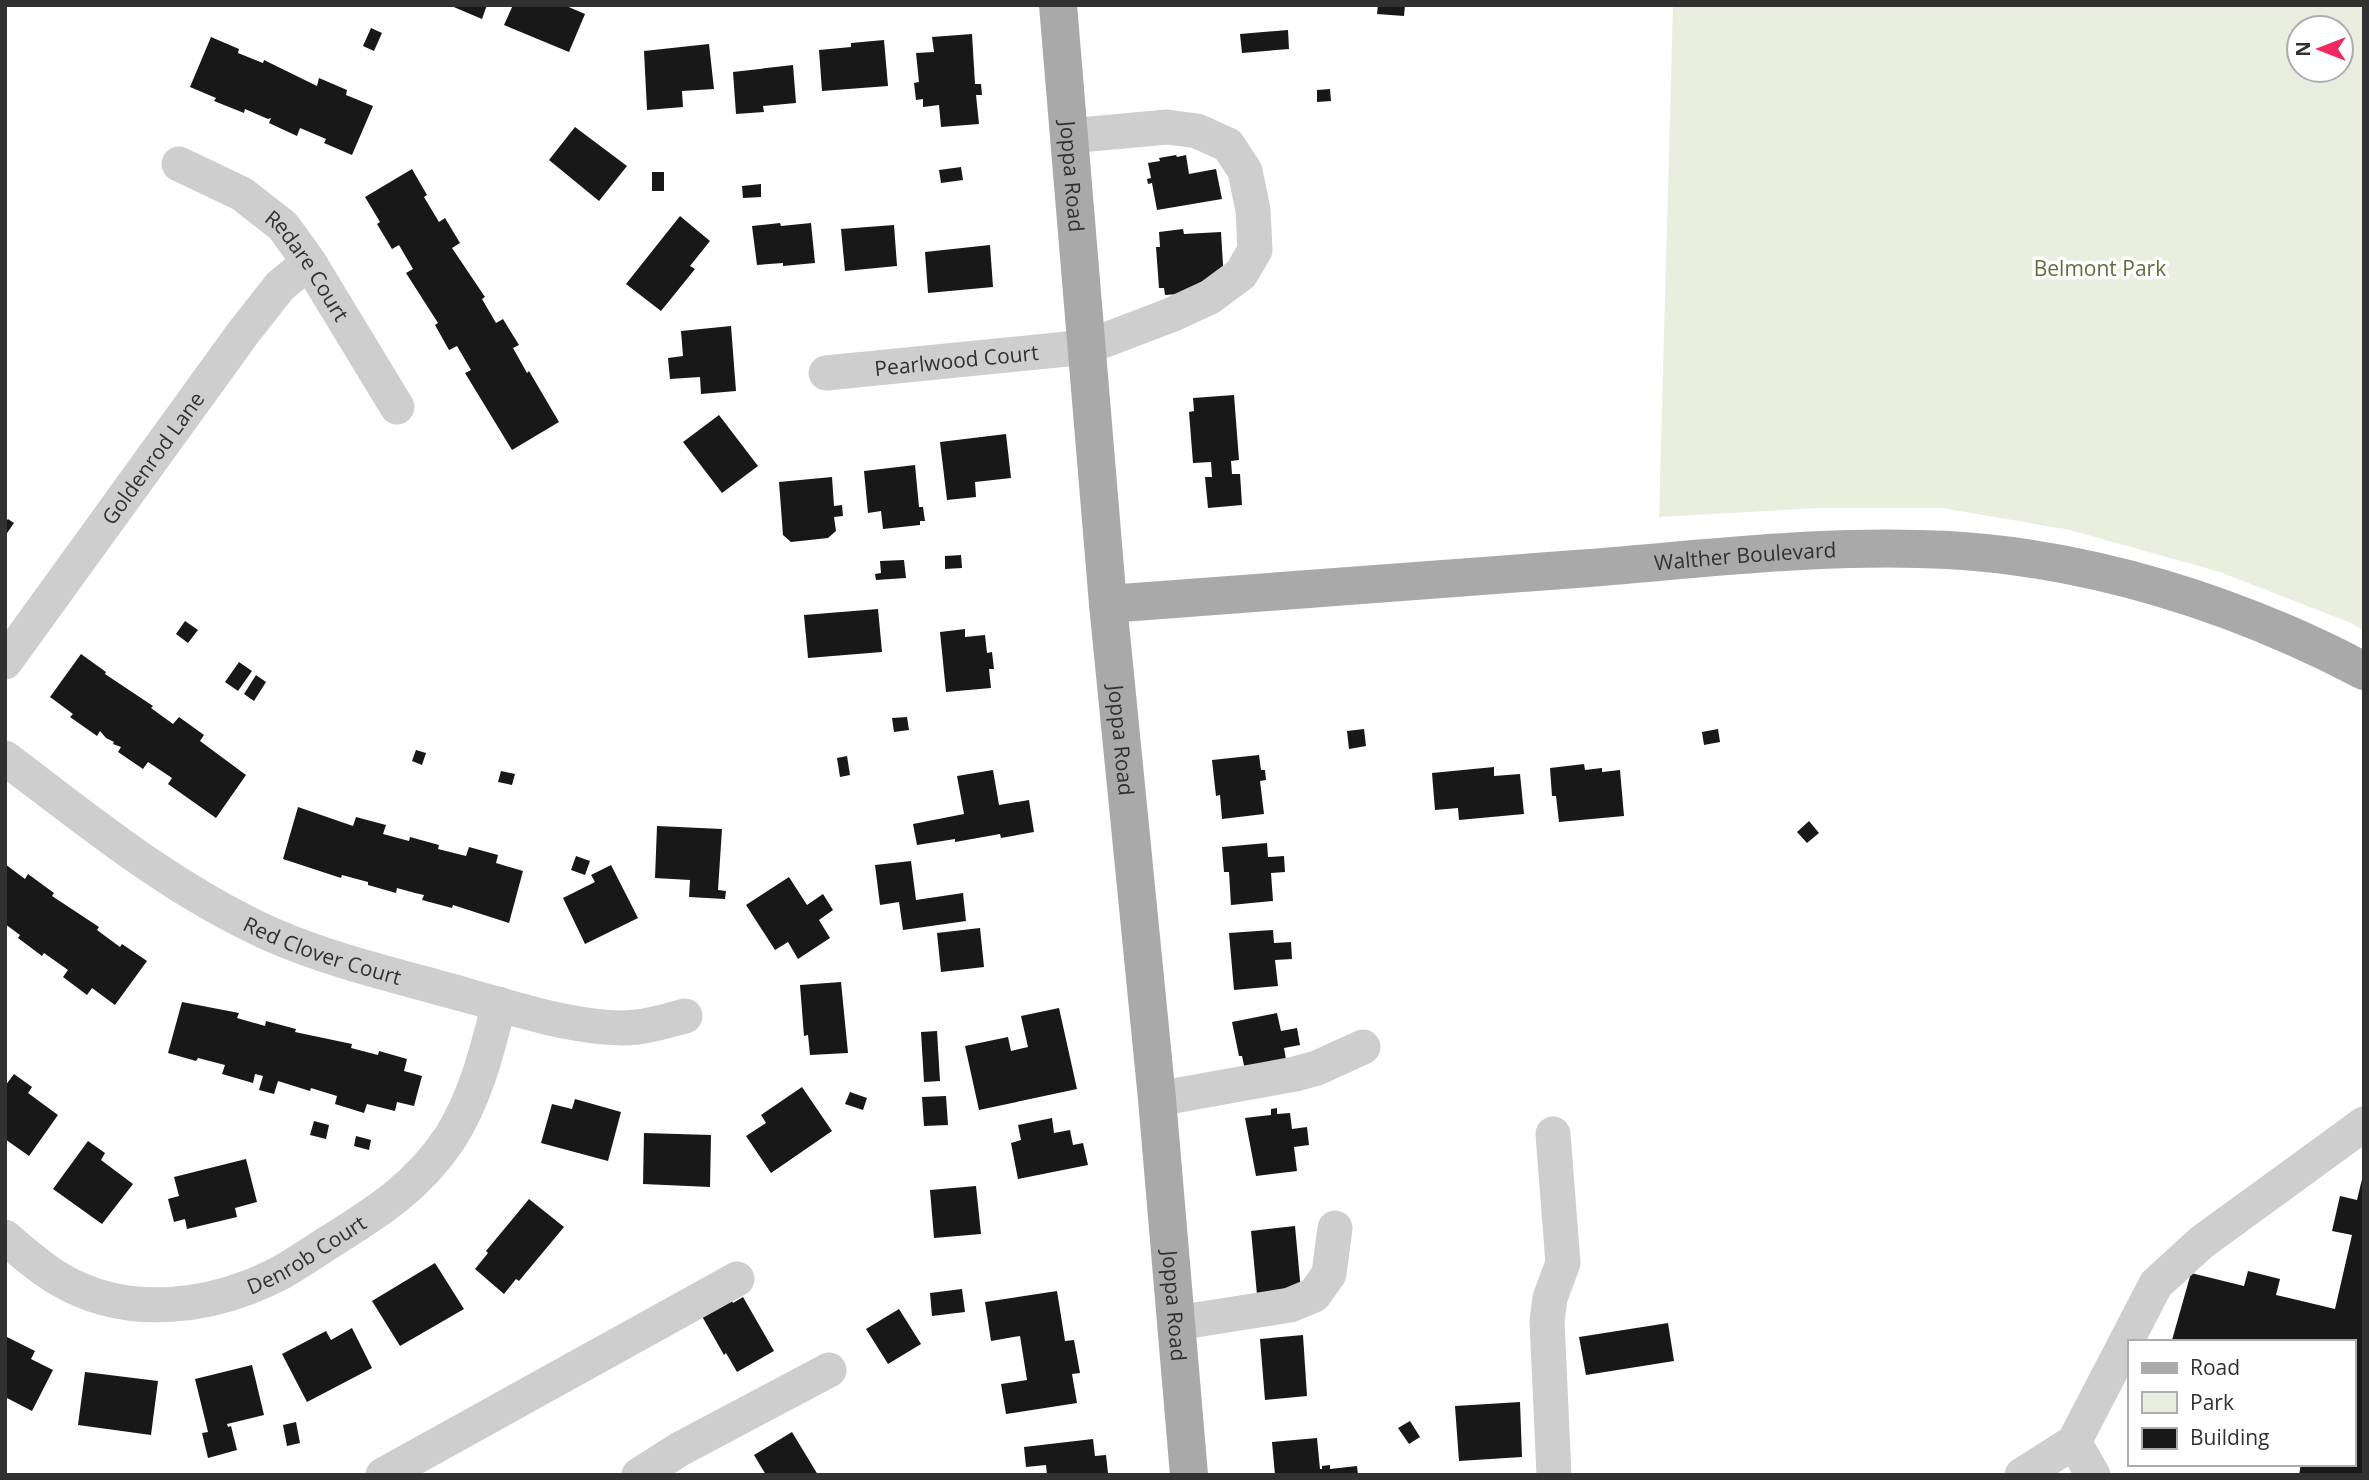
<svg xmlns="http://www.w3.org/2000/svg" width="2369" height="1480" font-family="'Open Sans',sans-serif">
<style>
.green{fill:#eaeede;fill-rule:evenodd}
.building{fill:#181818}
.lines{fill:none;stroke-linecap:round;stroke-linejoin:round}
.minor{stroke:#cecece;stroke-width:35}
.major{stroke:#a9a9a9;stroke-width:38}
.labels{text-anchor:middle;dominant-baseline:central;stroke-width:7;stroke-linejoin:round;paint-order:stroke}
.street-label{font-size:21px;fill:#313131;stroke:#fff}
.park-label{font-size:21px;fill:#5e703a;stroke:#fff}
</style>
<rect width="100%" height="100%" fill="#fff"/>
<path class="green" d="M1673 5H2364V631L2351 623 2220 572 2070 530 1942 508H1819L1659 517ZM2299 28H2341V70H2299Z"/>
<g class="building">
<polygon points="449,5 487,5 482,19"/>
<polygon points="513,5 564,5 585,14 569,52 504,25"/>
<polygon points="1378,5 1405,5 1404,16 1377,14"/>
<polygon points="371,28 382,33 374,51 363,46"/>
<polygon points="1288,30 1289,49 1242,53 1240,34"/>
<polygon points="972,34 975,84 981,84 982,95 976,95 979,124 941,127 939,105 923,107 923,99 916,100 914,83 919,82 916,53 934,52 932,37"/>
<polygon points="211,37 239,49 238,53 263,63 264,60 317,86 319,78 347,90 346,95 373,106 352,155 324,143 326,139 300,128 297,136 269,123 271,118 268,119 245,109 244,113 214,101 216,98 190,87"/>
<polygon points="884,40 888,86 822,91 819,50 851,47 851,43"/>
<polygon points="709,44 714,89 682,91 683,107 647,110 644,51"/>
<polygon points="793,65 796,103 763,106 764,112 736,114 733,72"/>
<polygon points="1330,89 1331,101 1317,102 1317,90"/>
<polygon points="575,127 627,166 599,201 549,160"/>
<polygon points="1176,155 1177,157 1186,155 1189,174 1216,169 1222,199 1157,210 1152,183 1148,184 1147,179 1151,178 1148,163 1160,161 1159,158"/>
<polygon points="961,167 963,180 941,183 939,170"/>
<polygon points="412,169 427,195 424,197 439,222 445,218 460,243 452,248 485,297 482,299 496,323 503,319 519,345 513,348 527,373 529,371 559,422 512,450 465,373 471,370 457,346 449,350 435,325 438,323 406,273 413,269 399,245 392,249 377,224 380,222 365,197"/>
<rect x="652" y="172" width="12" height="19"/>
<polygon points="761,184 761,197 743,198 742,186"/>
<polygon points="680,216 710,241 690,266 695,269 661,311 626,284"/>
<polygon points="780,223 781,226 811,223 815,263 783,266 783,263 757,265 752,226"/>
<polygon points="894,225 897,266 845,271 841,229"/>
<polygon points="1183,229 1184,234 1221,232 1224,281 1205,292 1165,295 1164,288 1159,288 1156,247 1160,247 1159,232"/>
<polygon points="990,245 993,287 928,293 925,252"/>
<polygon points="731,326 736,391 701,394 700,377 670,379 668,358 683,356 681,331"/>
<polygon points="1234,395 1239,460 1231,461 1232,474 1240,474 1242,505 1208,508 1205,477 1212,477 1211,462 1193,463 1189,412 1194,411 1193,398"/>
<polygon points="719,415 758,466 722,493 683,442"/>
<polygon points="1006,434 1011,478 975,482 976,497 947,500 940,442"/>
<polygon points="915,465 919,507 923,507 925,521 920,521 920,525 883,529 881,511 868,513 864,471"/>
<polygon points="832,477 834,506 842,505 843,516 834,517 836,531 828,538 791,542 783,535 779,482"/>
<polygon points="8,519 14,523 5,536 5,523"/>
<polygon points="961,555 962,568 945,569 945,556"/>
<polygon points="904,560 906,578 876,580 875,574 881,573 880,561"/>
<polygon points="878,609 882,652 808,658 804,615"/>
<polygon points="185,621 198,630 188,643 176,634"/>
<polygon points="965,629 965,637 985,635 987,653 992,652 994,669 989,669 991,688 946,692 940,632"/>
<polygon points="81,654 106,672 105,674 153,706 151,708 173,724 179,717 204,735 200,741 246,775 216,818 168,784 172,778 148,762 143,769 118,752 121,747 113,744 114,742 106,738 100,731 97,736 70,717 73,714 50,697"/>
<polygon points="239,662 252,671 238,691 225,682"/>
<polygon points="256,675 266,682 254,701 244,694"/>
<polygon points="907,717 909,730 894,732 892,718"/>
<polygon points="1364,729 1366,746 1349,749 1347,731"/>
<polygon points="1718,729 1720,742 1704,745 1702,732"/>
<polygon points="416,750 426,753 422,765 412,761"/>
<polygon points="1259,755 1261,770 1265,770 1266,780 1260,781 1264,814 1222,819 1220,795 1216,796 1212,760"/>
<polygon points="847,756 850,775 840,777 837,758"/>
<polygon points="1584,764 1585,770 1602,768 1602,772 1620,770 1624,816 1559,822 1556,796 1552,796 1550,768"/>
<polygon points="1494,767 1494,776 1520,774 1524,814 1459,820 1458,808 1435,810 1432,773"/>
<polygon points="993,770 999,805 1029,800 1034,832 1001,838 1000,834 955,842 955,839 917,845 913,824 964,814 957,776"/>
<polygon points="501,771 515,774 512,785 498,782"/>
<polygon points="298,807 353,826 356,817 386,825 383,834 409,841 410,837 439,845 438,849 466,856 469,847 498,855 496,863 523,871 509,923 453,905 452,908 422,900 424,895 415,893 397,888 396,893 368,885 368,882 342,875 341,878 283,859"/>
<polygon points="1809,821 1819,833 1807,843 1797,832"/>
<polygon points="657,826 722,829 718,890 726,891 725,899 689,897 690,880 655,878"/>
<polygon points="1267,843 1268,857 1284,856 1285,872 1271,873 1273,901 1231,905 1229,872 1224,872 1222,847"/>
<polygon points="576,856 590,861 585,875 571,870"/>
<polygon points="911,861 916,900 963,893 966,921 903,930 899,902 880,905 875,865"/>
<polygon points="5,864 25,879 28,874 54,893 52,896 99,927 97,930 120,947 122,944 147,961 115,1005 92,988 87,995 63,977 68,970 44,953 42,956 18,938 20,935 5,924"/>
<polygon points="611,865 638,918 585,944 563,898 595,882 591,875"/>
<polygon points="789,877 807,905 823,894 833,910 819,920 830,938 798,959 788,942 775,950 746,905"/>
<polygon points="980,928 984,967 941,972 937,933"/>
<polygon points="1273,930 1274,943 1291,942 1292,959 1275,960 1278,986 1234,990 1229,933"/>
<polygon points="841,982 848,1053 810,1055 808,1035 804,1036 800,985"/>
<polygon points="182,1002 239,1013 237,1018 265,1026 266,1021 296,1029 295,1032 352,1044 351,1048 378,1055 379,1051 407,1059 404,1071 422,1076 414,1106 397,1102 395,1111 367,1104 364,1113 335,1104 337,1096 311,1088 310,1091 278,1081 274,1094 259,1090 263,1076 255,1074 253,1083 222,1074 225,1065 198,1058 196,1061 168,1053"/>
<polygon points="1059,1008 1077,1089 979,1110 965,1046 1008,1037 1011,1051 1028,1047 1021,1016"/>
<polygon points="1277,1013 1281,1031 1297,1028 1300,1045 1284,1048 1288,1071 1247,1079 1242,1056 1239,1056 1232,1022"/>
<polygon points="937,1031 940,1081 924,1082 921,1032"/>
<polygon points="14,1074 32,1087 28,1093 58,1115 29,1156 5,1139 5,1086"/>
<polygon points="802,1087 832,1131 771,1173 746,1136 766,1123 761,1115"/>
<polygon points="850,1092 867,1098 863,1110 845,1104"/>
<polygon points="946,1096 948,1125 924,1126 922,1097"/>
<polygon points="575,1099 621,1112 608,1161 541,1143 552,1104 572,1109"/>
<polygon points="1277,1108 1277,1114 1290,1113 1292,1129 1307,1127 1309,1145 1294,1147 1297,1171 1256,1176 1245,1118 1271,1115 1271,1109"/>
<polygon points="1052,1118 1054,1133 1070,1130 1073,1145 1083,1143 1088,1165 1018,1179 1011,1143 1021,1140 1018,1125"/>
<polygon points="314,1121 329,1125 326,1139 310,1135"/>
<polygon points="644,1133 711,1135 710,1187 643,1184"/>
<polygon points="356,1136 371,1140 369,1150 354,1146"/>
<polygon points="88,1141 105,1153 101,1160 133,1184 102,1224 53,1189"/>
<polygon points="246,1159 257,1202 235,1208 237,1217 187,1229 185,1219 174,1222 168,1199 179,1196 174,1177"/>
<polygon points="2363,1175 2364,1475 2299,1475 2301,1464 2353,1464 2353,1342 2182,1342 2172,1340 2191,1273 2244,1286 2248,1271 2280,1279 2276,1295 2335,1309 2352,1235 2332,1231 2340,1196 2357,1200"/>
<polygon points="976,1186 981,1234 934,1238 930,1190"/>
<polygon points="529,1199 564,1227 519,1281 516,1279 504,1294 475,1269 488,1253 486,1251"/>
<polygon points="1295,1226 1301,1291 1257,1295 1251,1231"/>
<polygon points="435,1263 464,1309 400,1346 372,1301"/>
<polygon points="724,1287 733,1303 743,1297 774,1351 737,1372 726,1353 724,1355 695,1304"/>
<polygon points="962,1289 965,1312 932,1316 930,1293"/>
<polygon points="1057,1291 1065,1341 1074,1340 1080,1373 1072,1374 1077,1403 1006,1414 1001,1384 1027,1380 1020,1336 991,1341 985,1302"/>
<polygon points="899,1309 921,1344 888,1364 866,1329"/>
<polygon points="1668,1323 1674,1361 1586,1375 1579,1337"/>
<polygon points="352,1328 372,1368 307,1402 282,1354 326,1331 331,1340"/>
<polygon points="1303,1335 1307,1396 1265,1400 1260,1339"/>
<polygon points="5,1336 35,1351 31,1359 53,1370 32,1411 5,1397"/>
<polygon points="252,1365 264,1415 227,1424 228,1427 231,1426 237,1450 208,1458 202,1433 208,1432 195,1379"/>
<polygon points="85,1372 158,1381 151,1435 78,1425"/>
<polygon points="1520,1402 1522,1457 1459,1461 1455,1406"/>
<polygon points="1410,1421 1420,1437 1409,1444 1398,1428"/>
<polygon points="296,1422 300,1443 287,1446 283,1425"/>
<polygon points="792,1432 818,1475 766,1475 754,1455"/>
<polygon points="1317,1438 1320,1469 1322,1469 1322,1466 1330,1465 1330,1469 1357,1466 1358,1475 1275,1475 1272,1442"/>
<polygon points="1093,1439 1095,1456 1106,1455 1108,1473 1047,1475 1046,1465 1026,1467 1024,1447"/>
</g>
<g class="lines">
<g class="minor">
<path id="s1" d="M179 164 242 194 283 226 309 262 397 407"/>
<path id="s2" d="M826 373 1087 347 1171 315 1210 297 1241 274 1255 250 1253 210 1245 171 1228 145 1197 131 1167 127 1069 136"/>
<path id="s3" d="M5 662 243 333 280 286 309 262"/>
<path id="s4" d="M5 758C90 822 172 890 270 934 331 961 398 976 462 994 513 1008 586 1033 638 1027 654 1025 670 1020 685 1016"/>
<polyline points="1157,1099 1295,1074 1317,1068 1363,1047"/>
<polyline points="1553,1134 1563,1263 1550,1298 1547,1321 1554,1475"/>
<path id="s5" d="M5 1237C22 1252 39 1267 59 1279 128 1320 214 1308 282 1272 299 1262 315 1251 331 1241 379 1211 418 1186 450 1138 476 1097 487 1051 499 1004"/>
<polyline points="1177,1323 1290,1305 1314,1295 1329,1274 1335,1228"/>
<polyline points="383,1475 737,1279"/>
<polyline points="639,1475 680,1449 829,1370"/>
<polyline points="2022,1475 2074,1442"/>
<polyline points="2093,1475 2074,1442 2156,1284 2202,1242 2364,1124"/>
</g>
<g class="major">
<path id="s6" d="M1058 5 1108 604 1157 1099 1189 1475"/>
<path id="s7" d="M1108 604C1264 592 1420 580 1576 569 1696 560 1827 543 1948 550 2091 558 2237 604 2364 671"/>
</g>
</g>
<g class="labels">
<g class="street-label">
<text stroke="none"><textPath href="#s6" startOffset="172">Joppa Road</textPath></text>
<text stroke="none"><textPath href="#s1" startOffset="168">Redare Court</textPath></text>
<text stroke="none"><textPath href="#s2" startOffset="131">Pearlwood Court</textPath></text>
<text stroke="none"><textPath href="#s3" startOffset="252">Goldenrod Lane</textPath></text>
<text stroke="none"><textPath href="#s7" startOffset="639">Walther Boulevard</textPath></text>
<text stroke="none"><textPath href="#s6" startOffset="738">Joppa Road</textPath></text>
<text stroke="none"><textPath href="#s4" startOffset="374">Red Clover Court</textPath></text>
<text stroke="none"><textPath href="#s5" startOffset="331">Denrob Court</textPath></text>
<text stroke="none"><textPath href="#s6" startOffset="1306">Joppa Road</textPath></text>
</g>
<g class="park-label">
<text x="2100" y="268">Belmont Park</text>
</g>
</g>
<rect width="2369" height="1480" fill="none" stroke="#313131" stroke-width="14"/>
<rect x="2128" y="1340" width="228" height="126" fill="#ffffff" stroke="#adadad" stroke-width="2"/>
<rect x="2142" y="1363" width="35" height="10" fill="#a9a9a9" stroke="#adadad" stroke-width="2"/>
<text x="2190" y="1375" font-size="21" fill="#313131">Road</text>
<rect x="2142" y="1392" width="35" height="21" fill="#eaeede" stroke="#adadad" stroke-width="2"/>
<text x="2190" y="1410" font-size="21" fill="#313131">Park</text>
<rect x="2142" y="1428" width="35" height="21" fill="#181818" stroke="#adadad" stroke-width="2"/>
<text x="2190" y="1445" font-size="21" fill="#313131">Building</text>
<g transform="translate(2320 49) rotate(270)"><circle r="33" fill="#ffffff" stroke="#adadad" stroke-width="2"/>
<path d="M0-5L12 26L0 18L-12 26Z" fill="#f12960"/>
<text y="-10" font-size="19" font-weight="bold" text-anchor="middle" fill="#313131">N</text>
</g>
</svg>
